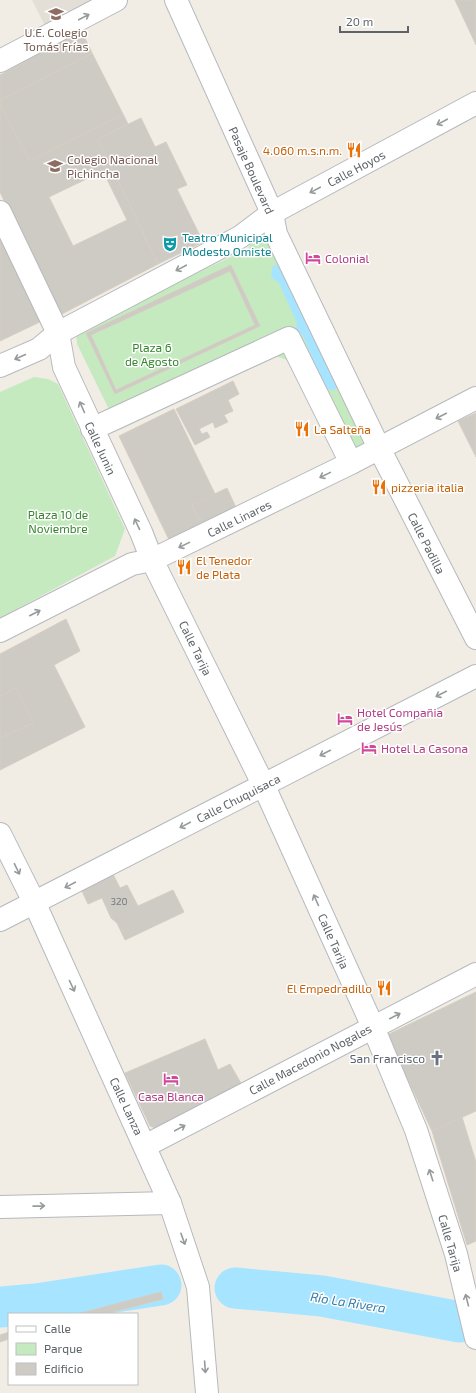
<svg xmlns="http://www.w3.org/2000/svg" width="476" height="1393" font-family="'Exo 2',sans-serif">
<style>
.education{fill:#e3ded6}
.green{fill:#c5eac0}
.water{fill:#a7e4ff}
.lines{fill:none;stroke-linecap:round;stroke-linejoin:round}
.river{stroke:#a7e4ff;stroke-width:41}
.building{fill:#cecac4;stroke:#d6cec3;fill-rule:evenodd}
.minor-casing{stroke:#b6b9bd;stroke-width:24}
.minor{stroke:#fff;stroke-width:22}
.oneway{stroke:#969a9c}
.labels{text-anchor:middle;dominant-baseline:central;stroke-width:3;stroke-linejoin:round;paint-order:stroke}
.number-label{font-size:10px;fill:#797d7e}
.education-label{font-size:12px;fill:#785e54;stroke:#fff}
.food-label{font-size:12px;fill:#c56008;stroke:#fff;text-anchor:start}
.street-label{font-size:12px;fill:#5d6367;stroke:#fff}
.culture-label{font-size:12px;fill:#0d838f;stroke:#fff;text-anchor:start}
.hotel-label{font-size:12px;fill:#b23c85;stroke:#fff;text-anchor:start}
.park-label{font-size:12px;fill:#34862d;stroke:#fff}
.worship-label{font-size:12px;fill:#5b616d;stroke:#fff;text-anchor:end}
.water-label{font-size:13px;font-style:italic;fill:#347ca9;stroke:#fff}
</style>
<rect width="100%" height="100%" fill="#f1ede5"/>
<polygon class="education" points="32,0 99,0 46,28"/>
<g class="green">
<polygon points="281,223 386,439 341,463 290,361 275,356 119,430 77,344 76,329 248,249 254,235"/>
<polygon points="34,377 48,379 58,384 125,529 115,556 0,618 0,392"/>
</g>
<polygon class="water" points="278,264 281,264 339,385 335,390 325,389 303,336 296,329 297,323 279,283 271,277 272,267"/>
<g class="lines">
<g class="river">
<polyline points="235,1288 322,1296 460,1322"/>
<polyline points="0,1307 36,1304 161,1285"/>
</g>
</g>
<g class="building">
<polygon points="455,0 476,0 476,45"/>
<polygon points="81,30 92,53 0,101 0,75"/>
<polygon points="92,53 123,114 30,161 0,105 0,101"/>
<path d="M0 105 30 161 123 114 128 124 98 139 158 264 58 316 0 192ZM103 171 127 220 73 246 49 197Z"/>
<polygon points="141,118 155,147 166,142 187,185 177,189 203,242 158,264 98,139"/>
<polygon points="0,227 44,320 0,341"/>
<path d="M231 265 260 326 115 394 86 333ZM230 271 255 325 116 390 91 335Z"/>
<polygon points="233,381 239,394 228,400 233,411 224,415 228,422 215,428 213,422 199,429 202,434 207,432 210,437 195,445 176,409"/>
<polygon points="174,409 215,494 192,505 203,529 171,544 119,436"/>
<polygon points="476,413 476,457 458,421"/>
<polygon points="227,488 238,512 203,529 192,505"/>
<polygon points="66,619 80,651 54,665 85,727 0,770 0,738 33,723 16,688 0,696 0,654"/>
<polygon points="16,688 33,723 0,738 0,696"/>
<polygon points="110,868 120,888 127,885 138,906 173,890 184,912 125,940 117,923 111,918 102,898 88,904 78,882"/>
<polygon points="476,992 476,1111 432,1131 387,1035"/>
<polygon points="205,1039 218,1070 230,1064 242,1085 158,1129 150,1126 125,1073"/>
<polygon points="462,1117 476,1162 476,1241 467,1245 432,1131"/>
<polygon points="161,1292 163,1299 105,1314 77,1314"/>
<polygon points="9,1332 9,1339 0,1342 0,1335"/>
</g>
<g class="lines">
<g class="minor-casing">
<g id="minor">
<polyline points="176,0 272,213 276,234 379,448 476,638"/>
<polyline points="0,61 116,0"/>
<polyline points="0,212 58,333 64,367 141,532 152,560 263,784 373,1027 416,1130 456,1254 476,1338"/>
<polyline points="0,366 39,349 58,333 240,237 272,213 476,103"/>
<polyline points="92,429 289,338 351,463"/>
<polyline points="0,631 132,564 152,560 351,463 476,398"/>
<polyline points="0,834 35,904 170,1203 198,1287 207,1393"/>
<polyline points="0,920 476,676"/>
<polyline points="145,1146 476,974"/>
<polyline points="0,1207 170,1203"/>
</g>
</g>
<use href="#minor" class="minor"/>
</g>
<defs><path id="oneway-shaft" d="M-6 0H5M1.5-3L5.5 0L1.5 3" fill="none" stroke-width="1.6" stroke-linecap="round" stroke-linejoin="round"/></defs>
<g class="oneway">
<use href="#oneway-shaft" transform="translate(84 17) rotate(-28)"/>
<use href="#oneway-shaft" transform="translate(442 122) rotate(152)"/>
<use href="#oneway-shaft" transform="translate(315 190) rotate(152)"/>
<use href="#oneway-shaft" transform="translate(181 268) rotate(152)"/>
<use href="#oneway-shaft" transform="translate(20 357) rotate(156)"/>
<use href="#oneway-shaft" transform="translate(82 407) rotate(-114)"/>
<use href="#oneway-shaft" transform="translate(441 416) rotate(153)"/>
<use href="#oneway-shaft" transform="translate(325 475) rotate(154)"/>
<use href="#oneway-shaft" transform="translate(137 524) rotate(-115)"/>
<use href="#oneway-shaft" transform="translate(184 545) rotate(154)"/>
<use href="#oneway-shaft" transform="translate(35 613) rotate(-27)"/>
<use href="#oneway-shaft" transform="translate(441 694) rotate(153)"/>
<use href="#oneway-shaft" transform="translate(325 753) rotate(153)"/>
<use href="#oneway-shaft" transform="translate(185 825) rotate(152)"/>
<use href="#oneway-shaft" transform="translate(17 869) rotate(64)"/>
<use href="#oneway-shaft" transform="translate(70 885) rotate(152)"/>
<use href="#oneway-shaft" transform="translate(316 900) rotate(-114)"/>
<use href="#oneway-shaft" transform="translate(72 986) rotate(65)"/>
<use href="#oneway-shaft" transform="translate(395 1016) rotate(-27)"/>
<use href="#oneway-shaft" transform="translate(180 1128) rotate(-28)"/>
<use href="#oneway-shaft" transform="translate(431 1175) rotate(-108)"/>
<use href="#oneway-shaft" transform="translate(39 1206) rotate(-1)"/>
<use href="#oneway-shaft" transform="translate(183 1239) rotate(70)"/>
<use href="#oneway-shaft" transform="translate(467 1300) rotate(-104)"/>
<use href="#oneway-shaft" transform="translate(205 1367) rotate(86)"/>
</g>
<defs>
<g id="school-bare" transform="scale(1.2)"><path d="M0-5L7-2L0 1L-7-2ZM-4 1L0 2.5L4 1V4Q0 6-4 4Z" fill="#8d6e63" stroke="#fff" stroke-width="2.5" paint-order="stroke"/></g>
<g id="restaurant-bare" transform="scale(1.2)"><path d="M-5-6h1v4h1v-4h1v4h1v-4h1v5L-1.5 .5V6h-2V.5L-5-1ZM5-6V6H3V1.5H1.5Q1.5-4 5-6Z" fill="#e8710a" stroke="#fff" stroke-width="2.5" paint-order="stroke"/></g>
<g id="theatre-bare" transform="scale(1.2)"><path d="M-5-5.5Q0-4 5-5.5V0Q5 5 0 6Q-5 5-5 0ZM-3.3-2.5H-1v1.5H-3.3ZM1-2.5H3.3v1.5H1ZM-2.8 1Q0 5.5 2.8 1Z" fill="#0f9aa8" stroke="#fff" stroke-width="2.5" paint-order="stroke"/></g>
<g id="hotel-bare" transform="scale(1.2)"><path d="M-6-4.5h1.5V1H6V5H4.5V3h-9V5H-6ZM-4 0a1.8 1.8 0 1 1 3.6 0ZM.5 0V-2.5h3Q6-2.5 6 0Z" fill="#d1479c" stroke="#fff" stroke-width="2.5" paint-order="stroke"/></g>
<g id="church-bare" transform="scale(1.2)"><path d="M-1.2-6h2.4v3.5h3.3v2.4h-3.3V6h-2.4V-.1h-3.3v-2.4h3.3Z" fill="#6b7280" stroke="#fff" stroke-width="2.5" paint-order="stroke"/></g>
</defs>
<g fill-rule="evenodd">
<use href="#school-bare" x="56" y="14"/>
<use href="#restaurant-bare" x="354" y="150"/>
<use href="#school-bare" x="55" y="166"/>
<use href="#theatre-bare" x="170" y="244"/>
<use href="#hotel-bare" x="313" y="258"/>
<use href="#restaurant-bare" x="302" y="429"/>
<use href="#restaurant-bare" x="379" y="487"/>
<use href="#restaurant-bare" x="184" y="567"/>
<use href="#hotel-bare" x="345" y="719"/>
<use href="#hotel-bare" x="369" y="748"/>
<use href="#restaurant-bare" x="384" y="988"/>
<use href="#church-bare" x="437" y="1058"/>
<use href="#hotel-bare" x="171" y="1079"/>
</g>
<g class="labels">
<g class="number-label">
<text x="119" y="901">320</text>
</g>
<g class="education-label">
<text x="56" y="32">U.E. Colegio<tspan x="56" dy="14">Tomás Frías</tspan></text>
<text x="67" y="159" text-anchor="start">Colegio Nacional<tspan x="67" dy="14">Pichincha</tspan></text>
</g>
<g class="food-label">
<text x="342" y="150" text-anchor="end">4.060 m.s.n.m.</text>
<text x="314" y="429">La Salteña</text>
<text x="391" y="487">pizzeria italia</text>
<text x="196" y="560">El Tenedor<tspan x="196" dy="14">de Plata</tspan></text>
<text x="372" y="988" text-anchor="end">El Empedradillo</text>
</g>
<g class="street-label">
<text transform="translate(356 168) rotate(-28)">Calle Hoyos</text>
<text transform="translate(252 170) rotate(66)">Pasaje Boulevard</text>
<text transform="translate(101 448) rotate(65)">Calle Junin</text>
<text transform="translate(239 518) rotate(-26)">Calle Linares</text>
<text transform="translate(427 543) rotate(63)">Calle Padilla</text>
<text transform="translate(196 648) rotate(64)">Calle Tarija</text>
<text transform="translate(238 798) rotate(-27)">Calle Chuquisaca</text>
<text transform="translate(334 941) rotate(66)">Calle Tarija</text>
<text transform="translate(310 1059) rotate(-28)">Calle Macedonio Nogales</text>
<text transform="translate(127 1106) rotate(65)">Calle Lanza</text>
<text transform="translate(451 1243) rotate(74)">Calle Tarija</text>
</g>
<g class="culture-label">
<text x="182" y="237">Teatro Municipal<tspan x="182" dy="14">Modesto Omiste</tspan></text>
</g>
<g class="hotel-label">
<text x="325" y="258">Colonial</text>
<text x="357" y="712">Hotel Compañia<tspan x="357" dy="14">de Jesús</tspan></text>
<text x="381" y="748">Hotel La Casona</text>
<text x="171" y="1096" text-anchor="middle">Casa Blanca</text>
</g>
<g class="park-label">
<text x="152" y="347">Plaza 6<tspan x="152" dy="14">de Agosto</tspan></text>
<text x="58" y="514">Plaza 10 de<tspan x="58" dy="14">Noviembre</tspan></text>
</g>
<g class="worship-label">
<text x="425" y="1058">San Francisco</text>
</g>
<g class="water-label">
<text transform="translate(348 1302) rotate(9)">Río La Rivera</text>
</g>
</g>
<rect x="8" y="1313" width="130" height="72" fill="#ffffff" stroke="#bec1c2"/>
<rect x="16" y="1326" width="20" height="6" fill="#ffffff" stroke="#bec1c2"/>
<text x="44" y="1333" font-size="12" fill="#5d6367">Calle</text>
<rect x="16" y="1343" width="20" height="12" fill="#c5eac0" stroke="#bec1c2"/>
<text x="44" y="1353" font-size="12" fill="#5d6367">Parque</text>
<rect x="16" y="1363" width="20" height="12" fill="#cecac4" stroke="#bec1c2"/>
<text x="44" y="1373" font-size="12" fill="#5d6367">Edificio</text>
<path d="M340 26v6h68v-6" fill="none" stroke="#5d6367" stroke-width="2"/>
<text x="346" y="26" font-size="12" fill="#5d6367" stroke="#ffffff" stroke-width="3" paint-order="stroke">20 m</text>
</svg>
